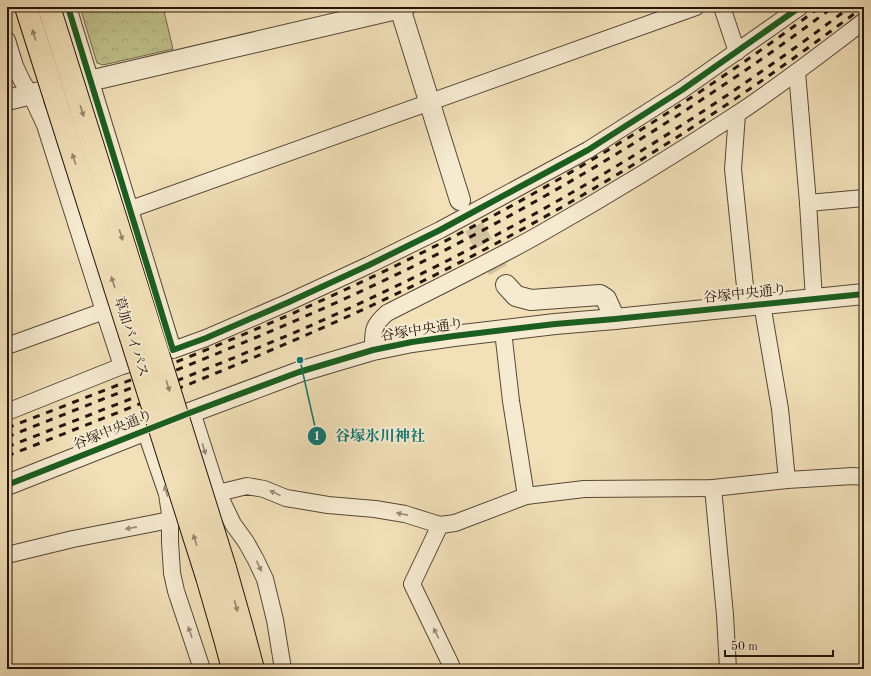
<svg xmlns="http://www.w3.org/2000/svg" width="871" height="676" font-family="'Old Standard TT','Noto Serif JP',serif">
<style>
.park{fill:url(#park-crowns);stroke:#726a4b}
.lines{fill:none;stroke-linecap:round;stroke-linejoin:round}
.tertiary-tunnel{stroke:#d2c19e;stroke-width:20;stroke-dasharray:20 10;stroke-linecap:butt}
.minor-casing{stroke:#574736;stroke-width:18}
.tertiary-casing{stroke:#574736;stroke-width:22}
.trunk-casing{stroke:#24140b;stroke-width:24}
.minor{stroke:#f6ebd1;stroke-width:16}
.tertiary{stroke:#f6ebd1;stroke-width:20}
.trunk{stroke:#f1e0b8;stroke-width:22}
.rail{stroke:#24140b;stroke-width:3;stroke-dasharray:7 7;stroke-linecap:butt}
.trunk-bridge-casing{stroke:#24140b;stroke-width:24;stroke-linecap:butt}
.trunk-bridge{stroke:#f1e0b8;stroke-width:22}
.cycleway-casing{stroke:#f6ebd1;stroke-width:8}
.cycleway{stroke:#1b5e20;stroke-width:6}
.oneway{fill:#95846a}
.oneway2{fill:#988a78}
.labels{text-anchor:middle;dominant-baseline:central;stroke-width:4;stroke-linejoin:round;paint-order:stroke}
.street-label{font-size:14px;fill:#24140b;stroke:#f6ebd1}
.leader{fill:none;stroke:#0f766e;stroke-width:1.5}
.callout-dot{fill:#0f766e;stroke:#f6ebd1;stroke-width:1.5}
.mark-label{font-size:12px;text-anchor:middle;font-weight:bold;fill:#fff}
.callout-label{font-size:15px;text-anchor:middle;font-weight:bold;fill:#0f766e;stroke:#f6ebd1;stroke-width:4;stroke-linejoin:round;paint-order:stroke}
</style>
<defs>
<pattern id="park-crowns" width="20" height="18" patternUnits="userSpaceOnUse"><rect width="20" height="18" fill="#bfc18b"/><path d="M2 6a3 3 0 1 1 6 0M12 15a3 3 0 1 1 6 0" fill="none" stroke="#a4a577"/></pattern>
</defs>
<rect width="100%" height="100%" fill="#f1e0b8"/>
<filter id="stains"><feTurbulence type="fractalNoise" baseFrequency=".005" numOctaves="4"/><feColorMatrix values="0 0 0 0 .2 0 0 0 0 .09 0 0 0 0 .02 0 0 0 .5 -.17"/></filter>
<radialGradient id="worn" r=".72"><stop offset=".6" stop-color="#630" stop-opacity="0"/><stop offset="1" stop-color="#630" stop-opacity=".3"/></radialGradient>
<polygon class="park" points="80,7 163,7 173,49 103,65 97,63"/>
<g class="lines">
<polyline class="tertiary-tunnel" points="460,200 464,209 506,285"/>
<g class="minor-casing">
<g id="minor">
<polyline points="68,7 173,350 206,338 289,302 369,265 440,230 588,150 682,90 800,7"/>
<polyline points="722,7 737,52"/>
<polyline points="7,40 15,66 22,81 31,95 45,125 104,311 7,346"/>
<polyline points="797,72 808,203 814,299"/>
<polyline points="737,114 733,169 747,306"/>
<polyline points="808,203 864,198"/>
<polyline points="131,209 696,7"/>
<polyline points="762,304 780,409 787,480"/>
<polyline points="104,311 122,366"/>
<polyline points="503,331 511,401 526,496"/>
<path d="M373 350C373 331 372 326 387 313 438 287 490 262 540 234 607 196 673 156 737 114 781 85 822 53 864 21"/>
<polyline points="7,412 122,366 149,358"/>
<polyline points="192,412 218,493 233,524 246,542 256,560 265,579 275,620 283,669"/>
<polyline points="145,430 167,494 170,514 170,542 172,573 176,591 202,669"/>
<polyline points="713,488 725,615 728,669"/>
<polyline points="218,493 247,486 264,489 286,498 328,505 375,509 405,514 440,525 455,523 526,496 584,489 713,488 787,480 853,476 864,477"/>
<polyline points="440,525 412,584 451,665 450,669"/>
<polyline points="7,555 73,539 170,520"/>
</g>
</g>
<g class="tertiary-casing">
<g id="tertiary">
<polyline points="400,8 460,200"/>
<polyline points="7,100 90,80 102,78 405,7"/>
<polyline points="506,285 516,296 531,300 600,295 606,299 615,319"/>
<polyline points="7,485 192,412 299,372 373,350 412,342 454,336 555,324 615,319 864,294"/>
</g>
</g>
<g class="trunk-casing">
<g id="trunk">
<polyline points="225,568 242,628 253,669"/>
<polyline points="207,577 225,639 233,669"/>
</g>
</g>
<use href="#minor" class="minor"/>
<use href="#tertiary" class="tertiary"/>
<use href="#trunk" class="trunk"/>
<g class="rail">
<path d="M7 428C123 383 240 339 353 286 517 210 676 115 820 7"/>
<path d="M7 437C145 382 285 330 418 264 523 211 625 152 722 86 760 61 797 34 833 7"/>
<path d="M7 447C107 408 207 370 305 328 498 244 683 134 850 7"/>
<path d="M7 456C137 405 268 355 394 295 560 216 717 118 863 7"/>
</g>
<g class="trunk-bridge-casing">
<g id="trunk-bridge">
<polyline points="26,7 207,577"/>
<polyline points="49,7 118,226 225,568"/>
</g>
</g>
<use href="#trunk-bridge" class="trunk-bridge"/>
<g class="cycleway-casing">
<g id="cycleway">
<polyline points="68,7 173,350 206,338 289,302 369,265 440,230 588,150 682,90 800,7"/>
<polyline points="7,485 192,412 299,372 373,350 412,342 454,336 555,324 615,319 864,294"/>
</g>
</g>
<use href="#cycleway" class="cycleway"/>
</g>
<defs><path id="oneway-solid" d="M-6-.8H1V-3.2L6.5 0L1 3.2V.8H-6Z"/></defs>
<g class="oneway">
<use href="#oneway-solid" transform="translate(34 35) rotate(-107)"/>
<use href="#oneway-solid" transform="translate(82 111) rotate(72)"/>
<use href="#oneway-solid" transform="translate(74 159) rotate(-108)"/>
<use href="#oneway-solid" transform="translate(121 235) rotate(73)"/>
<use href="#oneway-solid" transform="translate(113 282) rotate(-108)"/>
<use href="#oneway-solid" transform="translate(168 386) rotate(73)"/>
<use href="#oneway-solid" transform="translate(195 540) rotate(-108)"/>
<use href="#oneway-solid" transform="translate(236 606) rotate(74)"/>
</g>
<g class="oneway2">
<use href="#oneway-solid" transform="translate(204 449) rotate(73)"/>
<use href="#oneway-solid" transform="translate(166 491) rotate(-106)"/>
<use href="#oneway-solid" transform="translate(275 493) rotate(-156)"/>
<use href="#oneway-solid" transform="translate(402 514) rotate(-169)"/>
<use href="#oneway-solid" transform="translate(131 528) rotate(169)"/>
<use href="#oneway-solid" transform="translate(259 566) rotate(65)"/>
<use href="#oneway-solid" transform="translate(190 632) rotate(-109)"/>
<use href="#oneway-solid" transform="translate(436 633) rotate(-116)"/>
</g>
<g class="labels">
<g class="street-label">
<text transform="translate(745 294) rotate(-6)">谷塚中央通り</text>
<text transform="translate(422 330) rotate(-9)">谷塚中央通り</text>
<text transform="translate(131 337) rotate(72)">草加バイパス</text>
<text transform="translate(113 430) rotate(-22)">谷塚中央通り</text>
</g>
</g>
<path class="leader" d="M300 360L317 436"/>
<g class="callout-dot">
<circle cx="300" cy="360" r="4"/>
<circle cx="317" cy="436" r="10"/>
</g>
<g class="mark-label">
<text x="317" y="440">1</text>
</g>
<g class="callout-label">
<text x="380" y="441">谷塚氷川神社</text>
</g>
<rect width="871" height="676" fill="none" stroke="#f1e0b8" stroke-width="24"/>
<rect x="8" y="8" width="855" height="660" fill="none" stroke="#24140b" stroke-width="2"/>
<rect x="12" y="12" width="847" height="652" fill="none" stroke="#24140b"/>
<path d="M725 650v6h108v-6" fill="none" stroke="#24140b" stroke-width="2"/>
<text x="731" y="650" font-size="12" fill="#24140b" stroke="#f6ebd1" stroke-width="3" paint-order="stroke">50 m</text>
<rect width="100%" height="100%" filter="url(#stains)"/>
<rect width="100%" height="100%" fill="url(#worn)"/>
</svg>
